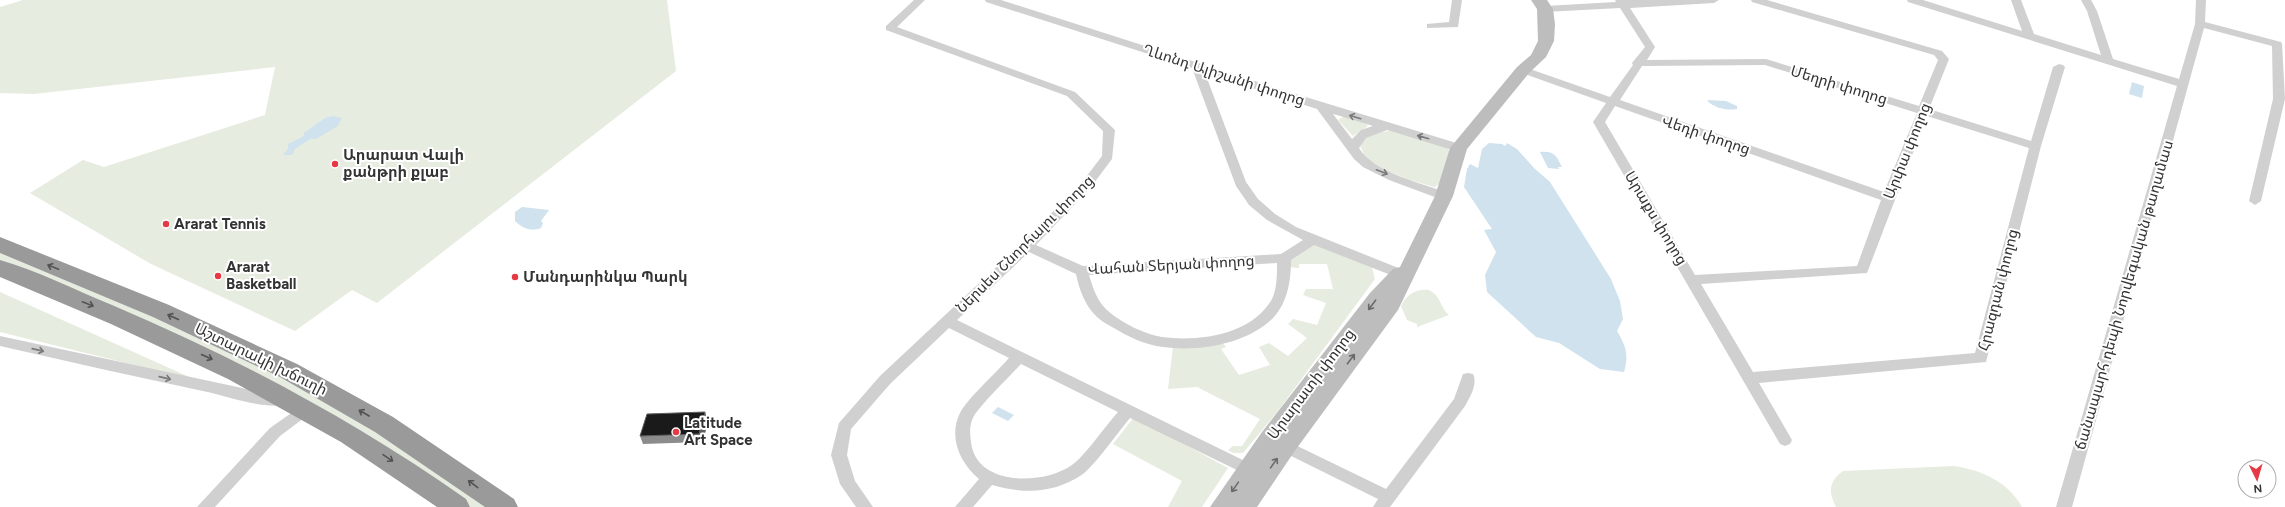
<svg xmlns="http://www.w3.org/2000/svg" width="2285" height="507" font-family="Figtree,'Noto Sans Armenian',sans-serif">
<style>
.green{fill:#e6ecdf}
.water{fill:#cfe2ee}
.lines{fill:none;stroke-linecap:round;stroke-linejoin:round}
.street{fill:#d0d0d0;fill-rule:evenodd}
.secondary{fill:#bdbdbd;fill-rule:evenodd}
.highway{fill:#9a9a9a;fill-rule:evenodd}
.wall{fill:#8c8c8c}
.shaded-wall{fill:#5f5f5f}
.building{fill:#1a1a1a;stroke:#5f5f5f}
.oneway{stroke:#7a7a7a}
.oneway2{stroke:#525252}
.oneway3{stroke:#6a6a6a}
.poi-dot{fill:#e63946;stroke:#fff;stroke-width:1.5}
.labels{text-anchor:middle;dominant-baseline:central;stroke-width:4;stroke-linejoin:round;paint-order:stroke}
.street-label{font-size:15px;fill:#333;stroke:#fff}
.poi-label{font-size:15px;font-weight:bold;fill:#333;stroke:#fff;text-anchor:start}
</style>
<rect width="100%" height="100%" fill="#fff"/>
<g class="green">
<polygon points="23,0 667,0 676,71 377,303 352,290 295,331 151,264 30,193 83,160 104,167 265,115 275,67 34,94 0,93 0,7"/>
<polygon points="1344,116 1366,124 1368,126 1353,136 1338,120"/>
<path d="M1390 131 1446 147 1451 152 1441 182 1435 187C1417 183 1378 170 1366 157 1363 154 1362 149 1360 146 1365 133 1377 132 1390 131Z"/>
<polygon points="1315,243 1372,267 1375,279 1278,411 1243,453 1233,453 1228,450 1233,446 1242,446 1260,419 1197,387 1168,389 1173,346 1222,342 1226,347 1221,349 1239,375 1270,365 1259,347 1269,343 1288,356 1307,338 1288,324 1293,319 1317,325 1326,303 1303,295 1306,289 1333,289 1327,264 1299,264 1299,268 1289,267 1288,258"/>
<polygon points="0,253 191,332 320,396 491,507 471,507 372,439 312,403 242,367 0,262"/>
<path d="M1429 290C1441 296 1440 307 1449 315L1417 327V324L1407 320 1401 306C1406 295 1416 288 1429 290Z"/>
<polygon points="0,292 196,380 0,332"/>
<polygon points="1134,417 1228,468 1202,507 1168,507 1182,481 1113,444"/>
<path d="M1954 466C1982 470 2008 482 2022 507H1836C1828 492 1829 481 1843 471Z"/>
</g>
<g class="water">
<polygon points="2132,82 2144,86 2142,98 2129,94"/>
<path d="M1707 100 1726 101 1737 106V109C1728 111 1713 108 1707 100Z"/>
<polygon points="333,116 342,118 338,126 316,139 310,139 295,149 292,155 283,155 288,149 288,144 304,136 304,133 325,118"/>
<path d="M1489 143 1502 144 1505 146 1507 143 1517 149 1534 168 1550 182 1611 279 1620 301 1623 319 1617 331C1626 346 1629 355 1624 372L1600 369 1559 343 1536 337 1487 292 1485 275 1496 252 1484 230 1492 229 1464 187 1467 169 1470 164 1478 168 1482 149Z"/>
<path d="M1540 152C1554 151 1556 155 1562 167H1558L1559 169 1548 168Z"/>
<path d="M522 207 549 210 541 221 543 223 541 228C531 232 522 228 515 221V212Z"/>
<polygon points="998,407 1014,415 1008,421 992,413"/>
</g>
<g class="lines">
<g class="street">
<path d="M914 0H925L897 27 1075 92 1115 130 1112 159 1091 187 1036 245 1083 266 1281 254 1303 240 1267 220 1249 205 1236 186 1192 68 986 2 985 0H1001L1286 91 1463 145 1465 148 1459 152 1387 130 1366 138 1359 148C1374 173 1422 183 1448 193L1450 196 1444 200 1440 199 1389 180 1363 167 1354 159 1317 109 1205 73 1246 182 1258 199 1275 214 1296 227 1411 273 1413 276 1411 279H1401L1314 245 1291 260C1291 280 1288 301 1274 317 1248 344 1199 352 1163 347 1145 345 1127 336 1112 327 1107 324 1101 321 1097 317 1085 306 1079 289 1076 274L1029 252 957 320 1253 465 1256 469 1253 473 1248 475 1243 473 1130 418C1119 431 1095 465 1083 474 1053 494 1025 494 992 485L973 507H955L979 479C960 463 948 437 960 413 966 400 998 371 1009 358L949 328 890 384 851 429 847 455 855 481 873 507H856L840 484 831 455 839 423 880 376 1022 243 1083 181 1102 156 1103 131 1067 96 886 30V26ZM1333 114 1337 115 1373 126 1361 130 1352 139ZM1277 263C1277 275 1277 289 1272 299 1252 335 1198 342 1162 337 1144 334 1120 322 1107 310 1097 301 1093 288 1089 275ZM1021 364 1118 412C1106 425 1085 456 1072 465 1044 485 976 487 971 442 970 434 969 426 973 418 976 409 1012 374 1021 364Z"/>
<polygon points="1452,0 1462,0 1458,27 1427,28 1427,24 1449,22"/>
<path d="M1615 0H1719L1714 3 1630 8 1655 47 1647 60 1766 59 1919 106 1938 60 1934 55 1752 2 1751 0H1767L1942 51 1949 59 1929 109 2031 141 2053 67 2059 64 2063 65 2065 67 2041 146 1986 362 1759 383 1792 440 1790 444 1785 446 1780 444 1593 122 1606 103 1519 72 1517 70 1519 68H1527L1610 97 1633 65 1632 63 1645 47 1620 8 1545 12 1540 9 1545 6 1616 2ZM1765 65 1917 113 1884 192 1620 100 1642 66ZM1615 106 1881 200 1857 266 1695 275 1605 122ZM1927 116 2029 148 1975 353 1753 372 1701 284 1867 273Z"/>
<polygon points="1907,0 1923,0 2022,31 2011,0 2021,0 2034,34 2101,55 2087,11 2081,0 2091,0 2097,11 2113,59 2179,79 2195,24 2196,0 2206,0 2205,22 2281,42 2282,44 2285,99 2261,201 2255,205 2249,201 2273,99 2272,46 2204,28 2072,507 2056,507 2177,86 1908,2"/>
<path d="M0 336 270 394 287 396 289 400 287 404C268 410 232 398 212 393 141 378 71 362 0 346Z"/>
<path d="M1468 373 1473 374C1478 384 1470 397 1465 406L1390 507H1373L1378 499 1275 448 1272 444 1275 440 1280 438 1285 440 1386 489 1454 399 1463 374Z"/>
<polygon points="307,402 312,404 314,408 312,412 280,436 215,507 197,507 270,428"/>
</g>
<polygon class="secondary" points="1531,0 1547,0 1553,9 1555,24 1554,41 1546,57 1529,73 1467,149 1453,196 1398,310 1294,452 1257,507 1210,507 1262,432 1370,293 1393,269 1400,267 1435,196 1450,148 1517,67 1531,55 1538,41 1537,9"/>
<g class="highway">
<polygon points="0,237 169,305 297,364 393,417 514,499 518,507 485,507 375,432 280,377 153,317 0,253"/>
<path d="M0 260C38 271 75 290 112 305 237 358 355 421 466 499L470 507H437L341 442 228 379 111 324 0 277Z"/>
</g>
</g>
<polygon class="wall" points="708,420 703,442 643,444 640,436"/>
<polygon class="shaded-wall" points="705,412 708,420 703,442 699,434"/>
<polygon class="building" points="705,412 699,434 640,436 647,414"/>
<defs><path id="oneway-shaft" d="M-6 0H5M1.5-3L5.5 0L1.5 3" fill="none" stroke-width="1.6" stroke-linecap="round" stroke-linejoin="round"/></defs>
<g class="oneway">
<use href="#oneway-shaft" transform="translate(1355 117) rotate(-163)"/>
<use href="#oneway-shaft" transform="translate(1423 137) rotate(-164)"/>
<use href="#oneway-shaft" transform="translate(1382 172) rotate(21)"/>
<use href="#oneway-shaft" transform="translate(38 350) rotate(13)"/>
<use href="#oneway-shaft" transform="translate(165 378) rotate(13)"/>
</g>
<g class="oneway2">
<use href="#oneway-shaft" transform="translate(53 267) rotate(-158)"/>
<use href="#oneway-shaft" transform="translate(88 304) rotate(22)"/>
<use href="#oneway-shaft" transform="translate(173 317) rotate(-156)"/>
<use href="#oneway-shaft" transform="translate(207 357) rotate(24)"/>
<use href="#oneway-shaft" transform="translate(364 413) rotate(-150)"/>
<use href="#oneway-shaft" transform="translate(388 458) rotate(34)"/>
<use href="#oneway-shaft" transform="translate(473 484) rotate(-143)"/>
</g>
<g class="oneway3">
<use href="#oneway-shaft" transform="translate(1372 305) rotate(127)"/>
<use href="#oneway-shaft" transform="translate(1351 359) rotate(-53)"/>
<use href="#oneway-shaft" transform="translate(1274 463) rotate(-55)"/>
<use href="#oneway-shaft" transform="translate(1235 487) rotate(125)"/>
</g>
<g class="poi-dot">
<circle cx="335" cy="164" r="4"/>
<circle cx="166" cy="224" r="4"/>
<circle cx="218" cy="276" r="4"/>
<circle cx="515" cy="277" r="4"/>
<circle cx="676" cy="432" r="4"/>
</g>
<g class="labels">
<g class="street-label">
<text transform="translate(1224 75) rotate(18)">Ղևոնդ Ալիշանի փողոց</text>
<text transform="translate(1839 85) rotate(17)">Մեղրի փողոց</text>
<text transform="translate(1706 135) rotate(19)">Վեդի փողոց</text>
<text transform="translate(1907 151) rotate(-68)">Արփա փողոց</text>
<text transform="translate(1656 218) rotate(59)">Արաքս փողոց</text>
<text transform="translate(1025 244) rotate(-45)">Ներսես Շնորհալու փողոց</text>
<text transform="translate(1171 265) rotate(-3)">Վահան Տերյան փողոց</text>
<text transform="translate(1998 290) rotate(-76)">Հրազդան փողոց</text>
<text transform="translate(2124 295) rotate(-74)">ճանապարհ դեպի Նորվեգական թաղամաս</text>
<text transform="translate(261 359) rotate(26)">Աշտարակի խճուղի</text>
<text transform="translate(1311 384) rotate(-53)">Արարատի փողոց</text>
</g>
<g class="poi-label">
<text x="343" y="155">Արարատ Վալի<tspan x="343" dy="17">քանթրի քլաբ</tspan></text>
<text x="174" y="224">Ararat Tennis</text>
<text x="226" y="267">Ararat<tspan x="226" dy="17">Basketball</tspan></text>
<text x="523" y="277">Մանդարինկա Պարկ</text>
<text x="684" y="423">Latitude<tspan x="684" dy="17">Art Space</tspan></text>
</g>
</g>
<g transform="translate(2257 479) rotate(175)"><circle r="19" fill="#ffffff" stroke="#adadad"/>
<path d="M0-3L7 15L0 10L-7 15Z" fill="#e63946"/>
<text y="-6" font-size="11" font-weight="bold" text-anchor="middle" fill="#333333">N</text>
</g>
</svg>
